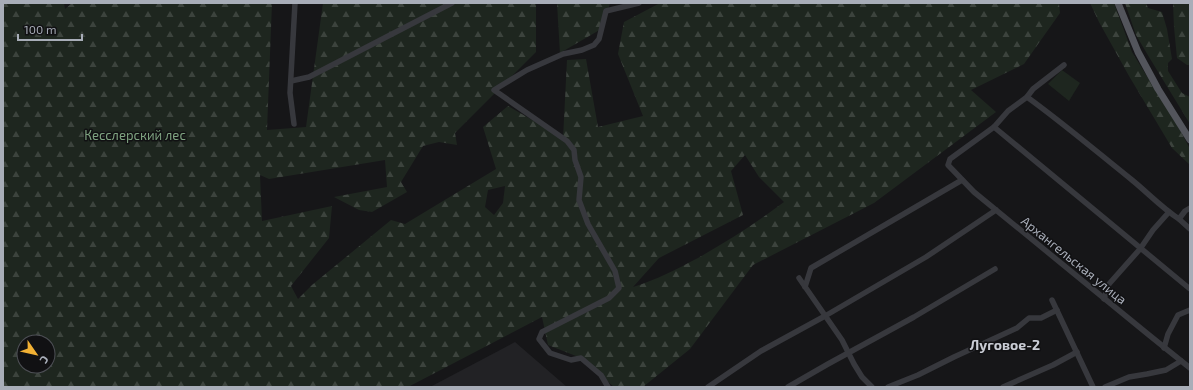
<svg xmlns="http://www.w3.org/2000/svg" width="1193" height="390" font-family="'Exo 2',sans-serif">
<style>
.built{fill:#222225}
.forest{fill:url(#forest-firs);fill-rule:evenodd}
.park{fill:#1e261f}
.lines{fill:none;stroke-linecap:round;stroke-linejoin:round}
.minor{stroke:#37383d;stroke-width:5.5}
.major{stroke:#53555c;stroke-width:7}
.labels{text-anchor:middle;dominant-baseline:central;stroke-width:3;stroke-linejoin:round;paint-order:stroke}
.park-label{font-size:13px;fill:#7fa381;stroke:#111113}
.street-label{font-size:13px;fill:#a8adb8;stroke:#111113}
.neighbourhood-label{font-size:14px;font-weight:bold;fill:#c9ccd4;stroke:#111113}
</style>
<defs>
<pattern id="forest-firs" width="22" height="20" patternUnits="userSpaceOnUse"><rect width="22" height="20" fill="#1e261f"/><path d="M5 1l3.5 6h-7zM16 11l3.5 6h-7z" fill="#3c433d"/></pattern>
</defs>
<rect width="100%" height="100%" fill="#161618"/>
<polygon class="built" points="515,342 567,387 430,387"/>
<g class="forest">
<path d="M3 3H64L65 9 72 3H272L267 130 306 127 323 3H536V52L455 133 457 145 439 142 423 146 401 182 407 192 372 212 359 210 334 197 387 187 385 160 269 179 260 175 262 221 332 206 329 238 291 286 298 299 312 285 391 220 405 224 496 169 483 127 508 106 558 135 563 139 567 60 586 59 598 127 643 116 618 54 624 22 660 3H1059L1060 13 1024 64 971 90 996 112 874 203 753 265 690 349 643 387H614L581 358 548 345 542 317 408 387H3ZM745 155 759 177 784 202C756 223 728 241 698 258 677 269 656 280 633 287L659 258 743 215 731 171ZM505 186 503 203 494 215 485 207 488 190ZM24 342H48V366H24Z"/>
<polygon points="557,3 610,3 603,28 560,53"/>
<polygon points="1090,3 1114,3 1132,52 1180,130 1190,149 1190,165 1172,148 1129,76 1099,22"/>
<polygon points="1125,3 1146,3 1148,8 1162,12 1167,29 1172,59 1168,63 1168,71 1182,93 1190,97 1190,124 1149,57 1136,35"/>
<polygon points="1173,3 1190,3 1190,65 1187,65 1177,58 1174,27"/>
</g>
<polygon class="park" points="1062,70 1080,83 1069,101 1048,84"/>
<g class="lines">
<g class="minor">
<polyline points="1064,65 1033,89 1027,97 1008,111 994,127 950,159 948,165 974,192 1149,335 1190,368"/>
<polyline points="291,81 309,77 452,3"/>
<path d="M1027 97C1063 123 1097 152 1132 180 1148 193 1162 208 1179 219L1185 211 1190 208"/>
<polyline points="294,124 290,93 295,3"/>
<polyline points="994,127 1190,289"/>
<polyline points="1179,219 1190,229"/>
<polyline points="799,278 842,340 854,364 862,377 872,387"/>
<polyline points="805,287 811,268 962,180"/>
<polyline points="1104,299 1109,284 1140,249 1153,230 1169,212"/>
<polyline points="1052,300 1093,387"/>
<polyline points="1164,348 1168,334 1178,315 1190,310"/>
<polyline points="608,387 601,375 581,358 571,360 550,353 539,339 542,332 609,298 619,288 615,271 588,224 579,200 581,177 575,160 574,150 567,141 494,90 527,70 563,54 582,50 594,45 599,39 606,11 639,3"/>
<polyline points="708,387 761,351 825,316 926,257 996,210"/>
<polyline points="788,387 828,364 914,317 995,269"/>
<polyline points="888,387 918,375 954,357 1017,328 1029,318 1041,318 1057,310"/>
<polyline points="1003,387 1053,365 1077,352"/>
<polyline points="1105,387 1129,377 1147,374 1166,370 1181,361"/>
</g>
<polyline class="major" points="1118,3 1138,52 1158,89 1190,140"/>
</g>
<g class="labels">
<g class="park-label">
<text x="135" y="135">Кесслерский лес</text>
</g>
<g class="street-label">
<text transform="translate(1074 260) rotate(39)">Архангельская улица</text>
</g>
<g class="neighbourhood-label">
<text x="1005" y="344">Луговое-2</text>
</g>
</g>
<rect width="1193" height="390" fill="none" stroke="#a8adb8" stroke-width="8"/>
<g transform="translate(36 354) rotate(124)"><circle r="19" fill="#111113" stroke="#4d4f55"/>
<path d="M0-3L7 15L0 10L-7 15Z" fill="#f2b134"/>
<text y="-6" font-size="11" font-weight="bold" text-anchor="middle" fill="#a8adb8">С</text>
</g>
<path d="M18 34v6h64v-6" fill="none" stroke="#a8adb8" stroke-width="2"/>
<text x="24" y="34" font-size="12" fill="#a8adb8" stroke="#111113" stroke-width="3" paint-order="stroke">100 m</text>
</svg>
